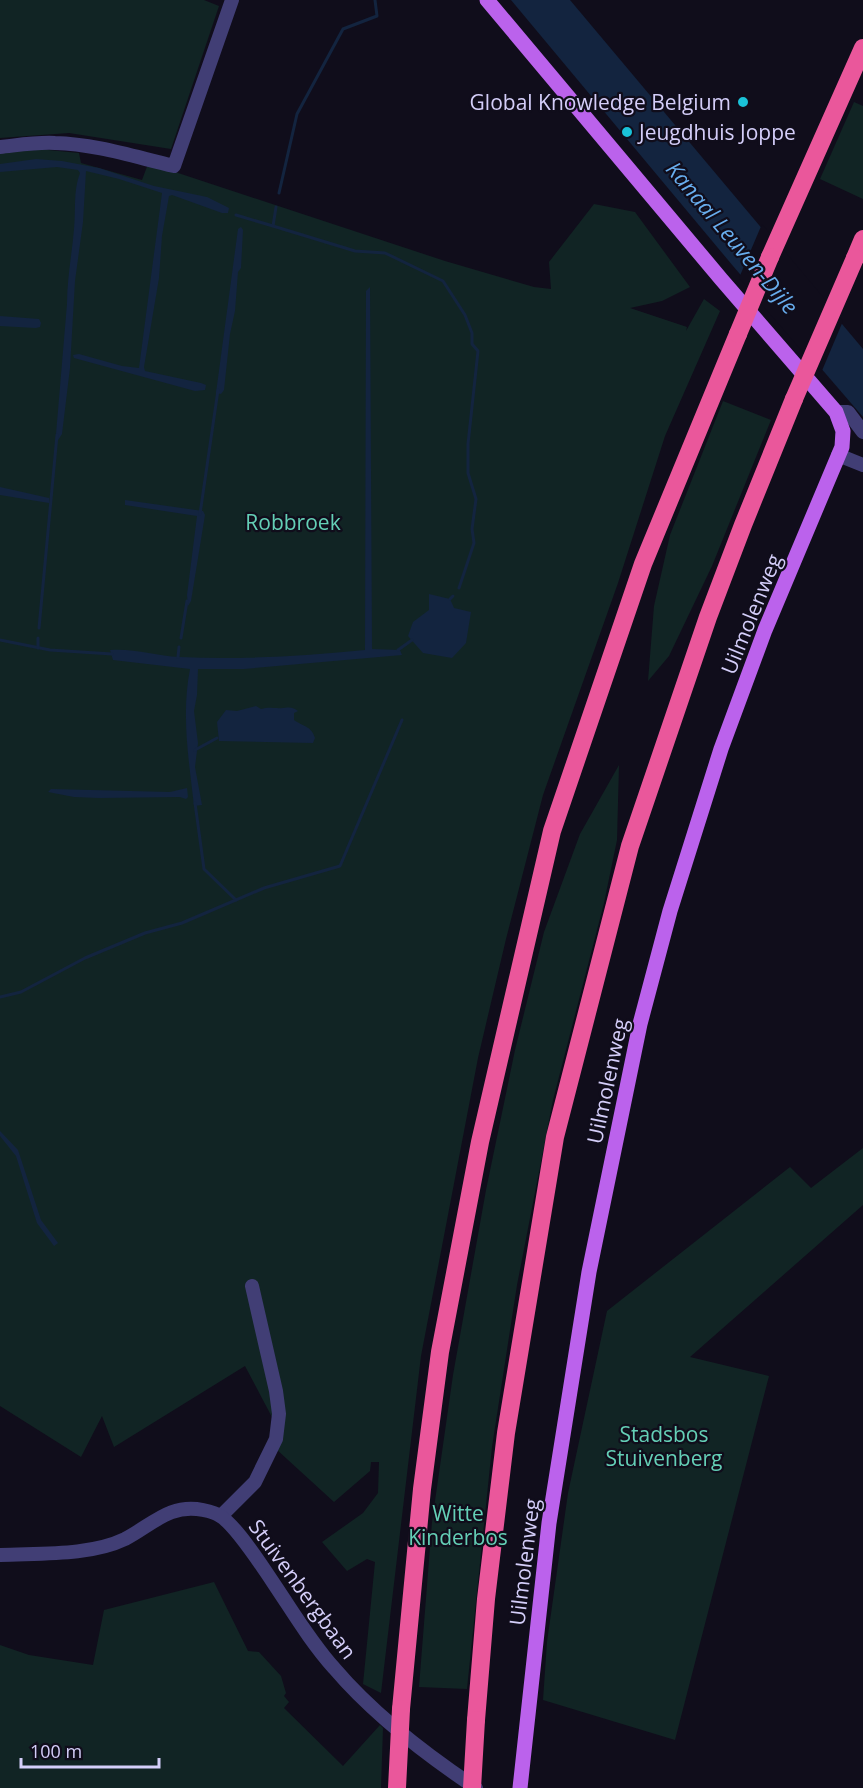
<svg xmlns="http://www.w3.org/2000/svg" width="863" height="1788" font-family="'Open Sans',sans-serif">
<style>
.green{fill:#112424}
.water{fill:#13243f}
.pier{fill:#100d1b}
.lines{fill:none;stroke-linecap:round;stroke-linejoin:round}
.stream{stroke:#13243f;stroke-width:3}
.minor{stroke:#413e75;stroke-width:14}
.major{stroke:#bb62ec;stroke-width:15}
.highway{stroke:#ea579b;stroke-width:18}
.highway-bridge{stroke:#ea579b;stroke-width:18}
.poi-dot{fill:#1ac2d8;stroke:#100d1b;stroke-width:2}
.labels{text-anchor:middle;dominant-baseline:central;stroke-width:4.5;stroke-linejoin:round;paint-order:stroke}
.poi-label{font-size:21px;fill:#d4cef9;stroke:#100d1b;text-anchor:end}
.park-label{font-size:21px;fill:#64cfb6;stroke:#100d1b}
.street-label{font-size:21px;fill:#d4cef9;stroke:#100d1b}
.water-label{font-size:22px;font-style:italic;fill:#68aded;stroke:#100d1b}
</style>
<rect width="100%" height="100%" fill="#100d1b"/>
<g class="green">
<polygon points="0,0 204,0 219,6 171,149 69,133 0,138"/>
<polygon points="854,102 863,106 863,199 820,179"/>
<polygon points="38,149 79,153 81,163 142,180 148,164 160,167 445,261 534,287 551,289 549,262 594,204 635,212 690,287 662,301 630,308 687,327 686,331 704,299 720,311 665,436 618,583 543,795 506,939 478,1058 421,1356 381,1693 363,1684 375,1562 367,1559 347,1571 322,1542 363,1513 378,1493 379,1462 371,1462 370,1471 334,1502 276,1449 274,1421 245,1366 114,1447 102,1416 81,1457 0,1406 0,153"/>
<polygon points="723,401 771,420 712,566 669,656 648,681 654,606 670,535"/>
<polygon points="619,765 617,840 604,903 553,1100 517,1285 492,1447 467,1689 419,1687 432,1522 453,1375 486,1190 515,1050 544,932 580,834"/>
<polygon points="863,1148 863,1205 690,1357 769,1376 675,1740 543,1700 547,1642 568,1493 607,1311 790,1167 811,1188"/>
<polygon points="214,1582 248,1651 259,1652 281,1676 286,1693 284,1696 289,1702 284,1708 343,1766 380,1725 383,1728 381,1788 0,1788 0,1645 29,1655 93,1665 104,1610"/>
</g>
<g class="water">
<polygon points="511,0 570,0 863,349 863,417 733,266"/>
<path d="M36 159 62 161 99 168 154 186 207 197 229 208 228 213H222L172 195 169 196 162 236 159 278 144 367 145 371 201 383 206 385 205 390 195 391 74 358 73 355 79 354 122 366 139 368 162 193 119 179 86 171 83 222 75 281 70 368 62 434 58 440 56 434 67 304C67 278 72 254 74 229 76 210 73 191 80 173L78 170 57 167 0 172V164Z"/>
<polygon points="241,227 243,230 241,268 238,272 235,311 230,334 224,390 221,394 216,393 238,229"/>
<path d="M370 287 372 649 400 650 402 655 244 669H198L197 695 194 711 198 743 195 767 202 805 194 806C189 761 181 715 190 669L113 660 110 650C133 648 157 656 179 657 241 660 304 656 365 650L366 291Z"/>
<polygon points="0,316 39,319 41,323 40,327 36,328 0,326"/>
<polygon points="0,487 49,498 49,503 0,495"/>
<polygon points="125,500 203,511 205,515 191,601 188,606 187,595 197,516 125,505"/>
<polygon points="429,594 450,599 454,608 471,612 466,643 452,658 423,653 408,636 413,622 429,610"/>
<path d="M256 706 261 709C268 707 271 708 277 708 287 709 290 705 298 711L294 713V720C302 726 312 726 315 738L313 743 219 741 217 722 226 710 237 711Z"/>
<polygon points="187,788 188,797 186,799 180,797 99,798 74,797 48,792 51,789 170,792"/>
<polygon points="0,1131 18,1150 41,1220 58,1243 54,1246 37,1223 16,1156 0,1136"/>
</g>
<polygon class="pier" points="762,224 843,321 821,373 739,278"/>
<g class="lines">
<g class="stream">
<polyline points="279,193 297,114 343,29 377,16 375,0"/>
<polyline points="276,207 273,226 355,251 385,253 443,281 465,315 472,333 472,344 478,351 468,444 468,473 476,499 472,529 474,543 459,588"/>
<polyline points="236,215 273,226"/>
<polyline points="200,514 218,390"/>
<polyline points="450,599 453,596"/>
<polyline points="39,628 57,435"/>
<polyline points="181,638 187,601"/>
<polyline points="0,640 50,650 112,654"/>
<polyline points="38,648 38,638"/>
<polyline points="398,650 412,640"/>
<polyline points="178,657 179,647"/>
<polyline points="195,750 217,738"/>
<polyline points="195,803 204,869 236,900"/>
<polyline points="0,997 21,992 85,958 145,933 182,923 264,888 340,866 402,720"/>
</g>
<g class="minor">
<path d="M0 147C19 145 37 142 55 143 95 144 135 157 174 166L232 0"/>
<polyline points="836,412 848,412 863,432"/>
<polyline points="838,455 863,465"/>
<polyline points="221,1516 255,1482 276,1439 279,1414 276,1391 252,1286"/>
<path d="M0 1555C39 1553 90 1556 125 1539 152 1525 170 1503 203 1510 208 1511 216 1513 220 1516 238 1526 273 1583 286 1602 301 1625 316 1648 334 1668 374 1715 425 1754 476 1788"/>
</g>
<polyline class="major" points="487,0 721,279 836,412 843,431 842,447 765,630 721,749 670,911 640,1024 589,1272 549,1523 520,1788"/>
<g class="highway">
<polyline points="770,257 863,48"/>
<polyline points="855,258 863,239"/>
<polyline points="401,1709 422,1489 440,1352 480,1142 552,831 643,564 738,334"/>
<polyline points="476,1720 486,1599 506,1433 555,1137 630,846 708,617 743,525 794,399"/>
</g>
<g class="highway-bridge">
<polyline points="738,334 770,257"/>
<polyline points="794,399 855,258"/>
<polyline points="397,1788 401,1709"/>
<polyline points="472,1788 476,1720"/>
</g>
</g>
<g class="poi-dot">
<circle cx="743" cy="102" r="6"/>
<circle cx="627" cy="132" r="6"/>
</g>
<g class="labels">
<g class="poi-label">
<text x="731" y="102">Global Knowledge Belgium</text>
<text x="639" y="132" text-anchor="start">Jeugdhuis Joppe</text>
</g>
<g class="park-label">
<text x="293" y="522">Robbroek</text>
<text x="664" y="1434">Stadsbos<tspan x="664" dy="24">Stuivenberg</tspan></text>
<text x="458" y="1513">Witte<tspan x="458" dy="24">Kinderbos</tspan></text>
</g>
<g class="street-label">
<text transform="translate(751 614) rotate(-68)">Uilmolenweg</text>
<text transform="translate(607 1081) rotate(-78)">Uilmolenweg</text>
<text transform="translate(524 1562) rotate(-83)">Uilmolenweg</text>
<text transform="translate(303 1589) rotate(54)">Stuivenbergbaan</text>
</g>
<g class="water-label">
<text transform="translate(733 237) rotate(50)">Kanaal Leuven-Dijle</text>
</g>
</g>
<path d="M21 1758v9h138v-9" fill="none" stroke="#d4cef9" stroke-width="3"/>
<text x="30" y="1758" font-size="18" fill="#d4cef9" stroke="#100d1b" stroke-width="4.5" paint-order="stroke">100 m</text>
</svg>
